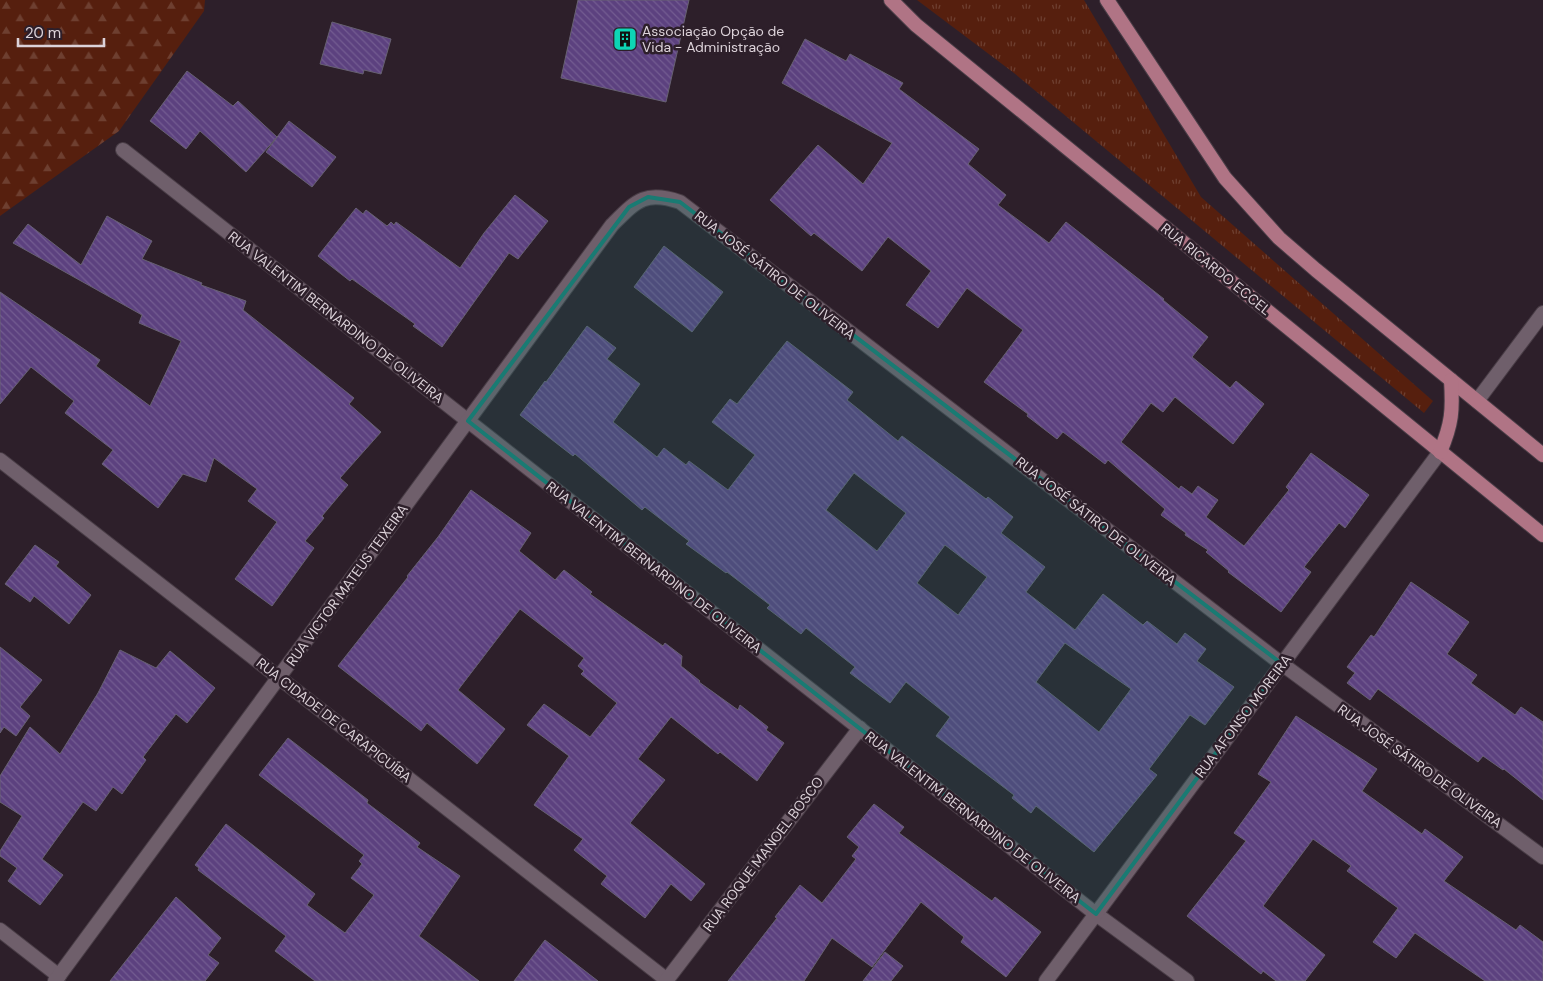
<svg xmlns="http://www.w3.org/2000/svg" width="1543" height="981" font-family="'DM Sans',sans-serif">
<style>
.grass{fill:url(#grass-tufts)}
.forest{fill:url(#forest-firs)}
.building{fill:url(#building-back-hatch);stroke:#676172;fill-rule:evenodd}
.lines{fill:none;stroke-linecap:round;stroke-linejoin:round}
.minor-casing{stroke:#493d46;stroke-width:16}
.tertiary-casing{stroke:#493d46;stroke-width:16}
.primary-casing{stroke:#493d46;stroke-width:16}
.minor{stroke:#6f5f6b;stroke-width:14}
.tertiary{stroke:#6f5f6b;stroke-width:14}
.primary{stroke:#b07485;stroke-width:14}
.marked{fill:#197b73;fill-opacity:0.2;stroke:#197b73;stroke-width:4;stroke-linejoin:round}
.labels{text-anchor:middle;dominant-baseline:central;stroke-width:5;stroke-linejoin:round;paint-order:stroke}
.poi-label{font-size:14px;fill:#dcd2d9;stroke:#2d1f2a;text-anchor:start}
.street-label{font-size:14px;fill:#dcd2d9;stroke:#2d1f2a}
</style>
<defs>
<pattern id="grass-tufts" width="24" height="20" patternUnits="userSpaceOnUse" patternTransform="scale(1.25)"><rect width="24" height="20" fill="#561f0e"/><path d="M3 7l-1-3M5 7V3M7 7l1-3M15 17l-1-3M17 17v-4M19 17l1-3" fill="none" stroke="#6e3f30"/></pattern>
<pattern id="forest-firs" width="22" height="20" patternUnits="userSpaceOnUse" patternTransform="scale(1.25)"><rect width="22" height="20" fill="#561f0e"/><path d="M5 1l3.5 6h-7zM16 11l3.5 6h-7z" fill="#6e3f30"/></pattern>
<pattern id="building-back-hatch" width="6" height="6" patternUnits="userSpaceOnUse" patternTransform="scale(1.25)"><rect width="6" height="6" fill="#5c417f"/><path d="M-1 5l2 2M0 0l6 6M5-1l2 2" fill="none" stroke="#735c91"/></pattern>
</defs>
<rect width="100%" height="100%" fill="#2d1f2a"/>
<polygon class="grass" points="917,0 1084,0 1201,197 1433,401 1424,413 1014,73"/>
<polygon class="forest" points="0,0 205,0 204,11 119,131 0,216"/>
<g class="building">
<polygon points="578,0 689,0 666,102 561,78"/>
<polygon points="332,22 391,39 381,74 364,70 363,74 320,64"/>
<polygon points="805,39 846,61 850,54 903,83 899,89 979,149 968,164 1006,195 998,205 1049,243 1066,222 1164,299 1163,300 1208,337 1192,357 1230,388 1236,381 1264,404 1233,444 1175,397 1163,412 1151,403 1121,442 1179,489 1181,486 1192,494 1198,486 1218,500 1206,517 1244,546 1289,490 1286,487 1311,453 1369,495 1345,528 1339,523 1304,567 1311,572 1281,612 1228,572 1229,571 1206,552 1208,550 1185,535 1186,533 1161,515 1165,509 1108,460 1105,464 1063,432 1057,439 1027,416 1028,414 984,382 1023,330 967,288 938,328 906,305 931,271 888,237 862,271 814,233 811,236 770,200 818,145 863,184 892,143 782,83"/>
<polygon points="187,71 233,106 238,101 277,137 246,172 200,131 186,149 150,121"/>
<polygon points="289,121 336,157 312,187 266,152"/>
<polygon points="515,195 548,221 518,259 509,253 442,347 413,326 415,324 352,279 350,281 318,256 356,208 363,214 366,210 387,226 391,222 394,225 396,222 460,268 484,233"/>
<polygon points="107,216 152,241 142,259 202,283 201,285 246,301 243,310 354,398 349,404 381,432 340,478 348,485 322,516 324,518 305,541 314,548 272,606 235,579 277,522 248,501 257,489 214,458 206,482 183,474 158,508 102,464 113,450 65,413 74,401 31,367 0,404 0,292 100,360 96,366 150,406 181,341 139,323 142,315 13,243 28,224 81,265"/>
<polygon points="664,246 723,292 692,332 634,287"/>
<path d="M587 326 616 348 607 359 640 384 613 422 657 457 664 448 686 465 689 461 728 490 755 455 712 422 730 399 737 404 787 341 853 392 847 400 898 441 902 436 986 499 988 497 1013 517 1001 533 1045 567 1026 592 1075 630 1103 594 1143 625 1147 621 1177 644 1185 633 1206 649 1197 661 1234 687 1205 725 1190 715 1149 769 1157 775 1094 852 1036 806 1031 813 1012 798 1014 795 936 736 950 717 906 682 890 703 850 673 855 667 806 628 801 634 767 608 770 605 727 572 726 573 686 544 689 541 645 507 642 510 575 454 573 456 520 415 545 381 546 382ZM854 473 906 513 877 551 826 510ZM945 545 987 577 958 615 917 583ZM1065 643 1131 689 1099 732 1036 682Z"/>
<polygon points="471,490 531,533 519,551 555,580 564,570 592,592 590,594 663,646 665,643 682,656 681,666 700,681 699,682 738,710 740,705 768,727 766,730 784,743 757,781 720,752 718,754 671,717 638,759 665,780 630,823 705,884 691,901 671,884 645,918 601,884 607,876 574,850 583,839 534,805 569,756 527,725 544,704 590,737 617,703 581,674 584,671 578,666 584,658 520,609 458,690 505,729 477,764 427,723 421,731 338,666 408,577 407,576 438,537"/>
<polygon points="35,545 59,562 56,566 91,595 69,624 34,596 30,602 5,584"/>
<polygon points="1411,582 1469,622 1447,654 1477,675 1471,683 1515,715 1521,707 1543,722 1543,800 1504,769 1503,770 1483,756 1478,762 1378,689 1370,700 1347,683 1355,673 1347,667 1371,635 1374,637"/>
<polygon points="0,647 42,680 20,707 30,716 16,736 4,727 0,733"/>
<polygon points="120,650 156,668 170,651 215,688 187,723 176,714 143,757 146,760 122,794 113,787 96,811 83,802 42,859 63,875 40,905 8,881 17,868 0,856 0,851 22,816 0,802 0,776 30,727 60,754 98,693"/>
<polygon points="1296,716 1377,769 1362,791 1422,834 1425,829 1463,857 1444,881 1516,930 1520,925 1543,942 1543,981 1485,981 1415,933 1396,958 1373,942 1398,908 1347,871 1351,866 1313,839 1263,906 1325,955 1305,981 1276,981 1263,971 1261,974 1187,916 1246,841 1234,833 1271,782 1258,774"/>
<polygon points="288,738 368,800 367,803 420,843 417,847 460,876 419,936 479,981 315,981 275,951 286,936 198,870 199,868 195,865 226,824 315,894 307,905 345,933 374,895 351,878 362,864 359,861 364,855 259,775"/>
<polygon points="874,804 904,827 899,833 992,901 995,897 1041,932 1006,977 961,942 964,937 921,902 872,967 832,938 804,981 728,981 777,918 775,917 800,885 822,903 856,859 852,856 859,847 847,837"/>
<polygon points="176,897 221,938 208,955 219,963 205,981 110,981"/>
<polygon points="545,940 598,981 514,981"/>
<polygon points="885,952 903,966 891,981 863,981"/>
</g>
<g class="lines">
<g class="minor-casing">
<g id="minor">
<polyline points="123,150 1096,914 1187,981"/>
<polyline points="1477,401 1543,313"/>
<polyline points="0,460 667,980"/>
<polyline points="0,930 59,976"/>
<path d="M55 981 612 225C636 201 645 190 680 202L1282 664 1543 857"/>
<polyline points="666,981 860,728"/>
</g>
</g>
<g class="tertiary-casing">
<polyline id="tertiary" points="1046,981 1440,452"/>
</g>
<g class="primary-casing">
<g id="primary">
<polyline points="891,0 916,25 1543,535"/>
<polyline points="1107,0 1225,178 1279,238 1316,270 1543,455"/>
<path d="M1440 452C1452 424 1453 410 1451 380"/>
</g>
</g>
<use href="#minor" class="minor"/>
<use href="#tertiary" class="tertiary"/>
<use href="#primary" class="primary"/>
</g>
<path class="marked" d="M648 197 680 202 1282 664 1096 914 468 421 629 207Z"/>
<defs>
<g id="building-square" transform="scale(1.25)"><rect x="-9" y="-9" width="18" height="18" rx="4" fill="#0dd5b5" stroke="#2d1f2a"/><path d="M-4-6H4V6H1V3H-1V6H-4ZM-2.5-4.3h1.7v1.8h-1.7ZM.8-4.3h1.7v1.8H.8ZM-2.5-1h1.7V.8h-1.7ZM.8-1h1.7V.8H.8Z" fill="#111"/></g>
</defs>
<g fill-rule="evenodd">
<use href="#building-square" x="625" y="39"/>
</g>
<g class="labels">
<g class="poi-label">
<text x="642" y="31">Associação Opção de<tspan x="642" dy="16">Vida - Administração</tspan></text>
</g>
<g class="street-label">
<text transform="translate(1216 269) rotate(39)">RUA RICARDO ECCEL</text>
<text transform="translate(775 275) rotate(38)">RUA JOSÉ SÁTIRO DE OLIVEIRA</text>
<text transform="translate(336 317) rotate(38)">RUA VALENTIM BERNARDINO DE OLIVEIRA</text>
<text transform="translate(1096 521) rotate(38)">RUA JOSÉ SÁTIRO DE OLIVEIRA</text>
<text transform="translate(654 567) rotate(38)">RUA VALENTIM BERNARDINO DE OLIVEIRA</text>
<text transform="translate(347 585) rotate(-54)">RUA VICTOR MATEUS TEIXEIRA</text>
<text transform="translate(1243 716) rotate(-53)">RUA AFONSO MOREIRA</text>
<text transform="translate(334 720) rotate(38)">RUA CIDADE DE CARAPICUÍBA</text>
<text transform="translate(1420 766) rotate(36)">RUA JOSÉ SÁTIRO DE OLIVEIRA</text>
<text transform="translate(973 817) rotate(38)">RUA VALENTIM BERNARDINO DE OLIVEIRA</text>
<text transform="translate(763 854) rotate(-53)">RUA ROQUE MANOEL BOSCO</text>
</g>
</g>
<path d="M18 38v8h86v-8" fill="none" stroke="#dcd2d9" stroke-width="2.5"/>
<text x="25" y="38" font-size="15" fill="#dcd2d9" stroke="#2d1f2a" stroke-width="4" paint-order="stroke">20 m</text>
</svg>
